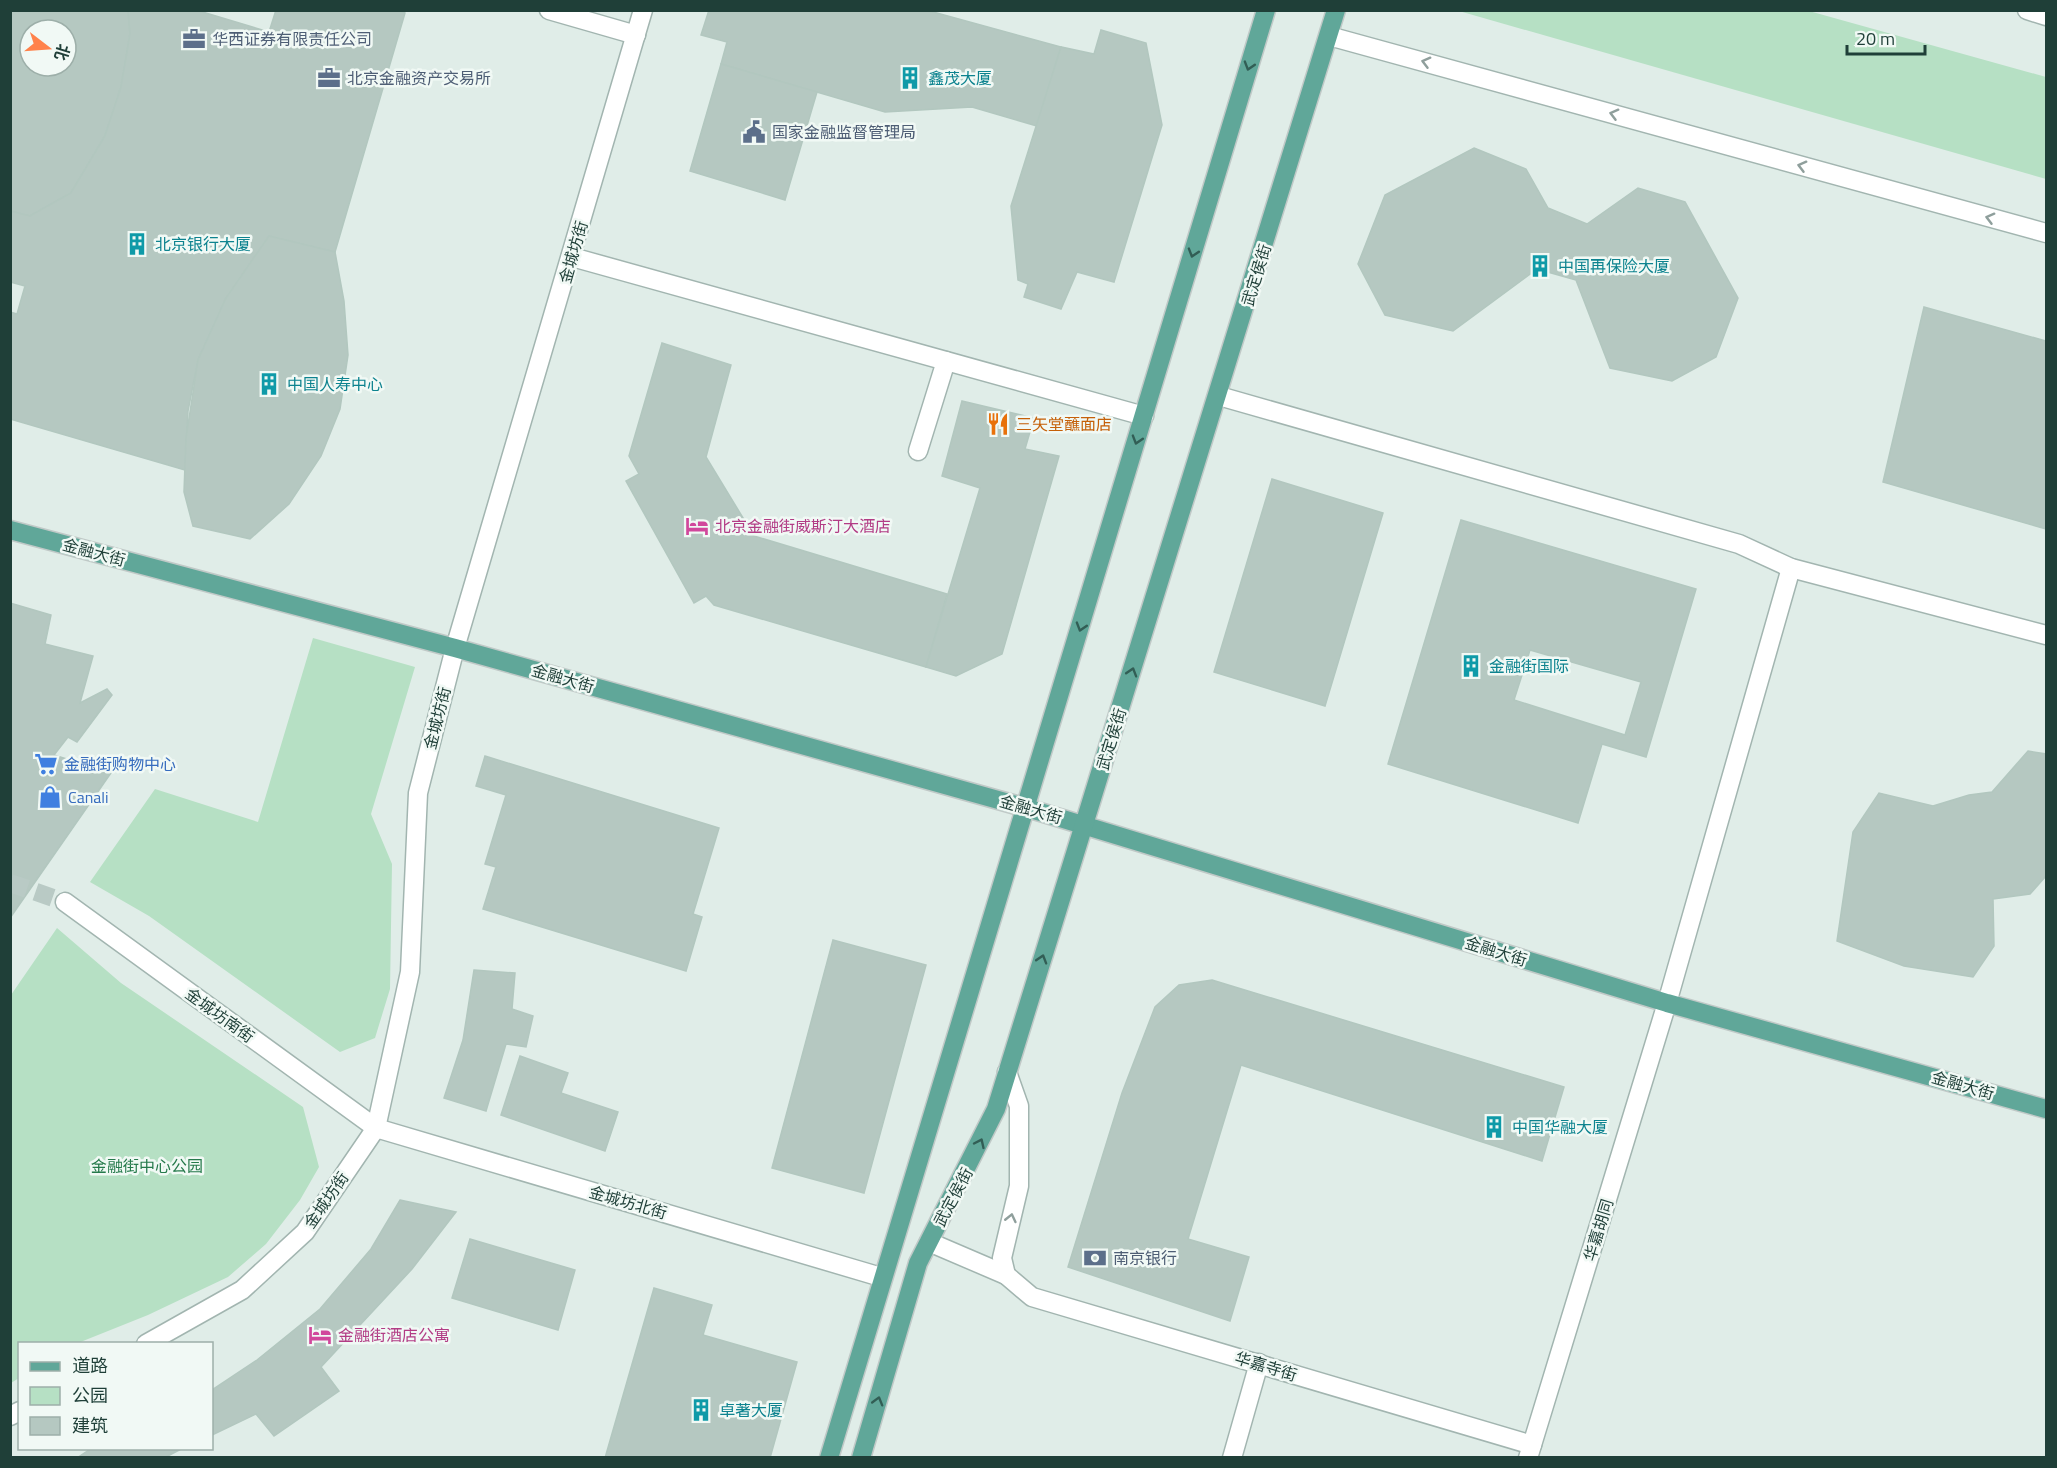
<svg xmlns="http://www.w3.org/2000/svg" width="2057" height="1468" font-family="'Titillium Web','Noto Sans SC',sans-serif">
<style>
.green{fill:#b6e0c4}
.building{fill:#b5c8c1;stroke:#b2c7bf;stroke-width:1.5;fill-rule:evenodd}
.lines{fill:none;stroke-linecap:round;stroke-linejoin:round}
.minor-tunnel{stroke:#b9cac5;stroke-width:18;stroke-dasharray:18 9;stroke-linecap:butt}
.minor-casing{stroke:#a2b5b0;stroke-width:21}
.major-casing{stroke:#c0c9c7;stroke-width:21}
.minor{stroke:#fff;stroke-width:18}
.major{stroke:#60a799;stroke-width:18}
.oneway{stroke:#8f9f9c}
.oneway2{stroke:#325e55}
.labels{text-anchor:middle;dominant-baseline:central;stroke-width:5;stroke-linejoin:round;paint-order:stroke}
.service-label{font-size:16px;fill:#4e5e75;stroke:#f1f9f5;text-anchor:start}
.culture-label{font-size:16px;fill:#0d838f;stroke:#f1f9f5;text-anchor:start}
.street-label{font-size:16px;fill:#1f3f38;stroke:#f1f9f5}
.food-label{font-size:16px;fill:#c56008;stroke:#f1f9f5;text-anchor:start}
.hotel-label{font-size:16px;fill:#b23c85;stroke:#f1f9f5;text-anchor:start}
.shop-label{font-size:16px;fill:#366cbe;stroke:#f1f9f5;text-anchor:start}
.park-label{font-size:16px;fill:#257a4b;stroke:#f1f9f5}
</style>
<rect width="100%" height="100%" fill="#e0ede8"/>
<g class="green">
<polygon points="1459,11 1809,11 2046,77 2046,179"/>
<polygon points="313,638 415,667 371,814 392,864 390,989 375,1038 340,1052 149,916 90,882 155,789 258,822"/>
<polygon points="57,928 121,983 303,1107 319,1167 300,1200 266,1244 228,1277 148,1315 78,1343 20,1344 19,1378 11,1383 11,995"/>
</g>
<g class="building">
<path d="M10 10H128L130 34 121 87 105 136 71 193 30 216 10 211ZM30 30H66V66H30Z"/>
<polygon points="128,10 196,10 269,32 276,10 397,10 405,13 335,252 269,236 226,298 198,360 188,411 185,470 10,419 10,312 17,314 25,286 10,282 10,211 30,216 71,193 105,136 121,87 130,34"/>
<polygon points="709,10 926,10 1061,47 1037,126 972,107 885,112 721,64 727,42 701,35"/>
<polygon points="1101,30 1146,43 1162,125 1114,282 1077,272 1061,309 1024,297 1028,284 1018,280 1011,206 1061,47 1094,54"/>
<polygon points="721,64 817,92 785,200 690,171"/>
<polygon points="1474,148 1526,169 1548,208 1587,224 1638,188 1685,202 1738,298 1716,357 1672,381 1610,368 1576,280 1537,269 1453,331 1385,315 1358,264 1385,195"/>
<polygon points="269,236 335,252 344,301 348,355 340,409 321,456 289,504 250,539 193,526 184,492 186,438 198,360 226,298"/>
<polygon points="1924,307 2046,341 2046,529 1883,482"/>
<polygon points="662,343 731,365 706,457 754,536 947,594 926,667 714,605 706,596 694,603 626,481 639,474 629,456"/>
<polygon points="962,401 1034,418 1025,449 1059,456 1002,654 956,676 926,667 980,488 942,476"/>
<polygon points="1272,479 1383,513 1325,706 1214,672"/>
<path d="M1461 520 1696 589 1646 757 1602 744 1578 823 1388 764ZM1530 650 1641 682 1625 735 1514 700Z"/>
<polygon points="10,603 51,615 45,644 93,656 80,703 107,689 112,695 77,742 68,737 54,755 111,773 10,918"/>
<polygon points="2028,751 2046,754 2046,876 2030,894 1993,899 1994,946 1973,977 1904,966 1837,941 1853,832 1879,793 1933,806 1969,795 1992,792"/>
<polygon points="485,756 719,828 693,914 702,917 686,971 483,909 496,867 485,864 506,795 476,786"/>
<polygon points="833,940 926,965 864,1193 772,1168"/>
<polygon points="474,970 515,973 512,1009 533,1016 526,1047 506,1044 486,1111 444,1098 463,1040"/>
<polygon points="1212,980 1564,1087 1542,1161 1241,1065 1188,1239 1249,1257 1230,1321 1068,1267 1122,1093 1155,1007 1179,985"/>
<polygon points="520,1056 568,1073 561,1093 618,1112 605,1151 501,1115"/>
<polygon points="400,1200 456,1212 412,1269 321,1367 339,1391 274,1436 256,1414 212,1435 212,1390 257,1360 320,1309 371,1249"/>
<polygon points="470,1239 575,1270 558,1330 452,1298"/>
<polygon points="654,1288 712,1305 703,1335 797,1362 770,1458 605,1458"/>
<polygon points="92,1448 183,1448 164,1458 77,1458"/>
</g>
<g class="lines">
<polyline class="minor-tunnel" points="10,883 65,902"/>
<g class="minor-casing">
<g id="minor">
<polyline points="549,10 636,35"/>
<polyline points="2027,10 2046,16"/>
<polyline points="1329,36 2046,233"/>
<polyline points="572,257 1144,416"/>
<polyline points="1219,396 1739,544 1791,568 2046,635"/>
<polyline points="918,451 946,361"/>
<polyline points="65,902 376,1128 881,1277"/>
<polyline points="929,1242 1006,1275 1032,1297 1532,1445"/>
<polyline points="1006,1275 1002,1258 1019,1186 1019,1106 1007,1072"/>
<polyline points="146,1344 242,1290 305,1232 376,1128 410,972 418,793 455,648 643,10"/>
<polyline points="10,1416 20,1411"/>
<polyline points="1232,1458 1259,1363"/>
<polyline points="1528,1458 1667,1003 1791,568"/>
</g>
</g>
<g class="major-casing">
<g id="major">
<polyline points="10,530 455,648 1027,808 1667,1003 2046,1109"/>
<polyline points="829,1458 1266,10"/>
<polyline points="861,1458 918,1263 996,1109 1336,10"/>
</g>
</g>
<use href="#minor" class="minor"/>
<use href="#major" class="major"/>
</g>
<defs><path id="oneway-chevron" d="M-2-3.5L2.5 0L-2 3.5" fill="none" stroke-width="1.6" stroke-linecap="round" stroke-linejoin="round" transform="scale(1.5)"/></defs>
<g class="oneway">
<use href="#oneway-chevron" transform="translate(1426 62) rotate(-165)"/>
<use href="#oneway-chevron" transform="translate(1614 114) rotate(-165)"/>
<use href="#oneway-chevron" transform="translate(1802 166) rotate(-165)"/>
<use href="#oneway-chevron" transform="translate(1990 218) rotate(-165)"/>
<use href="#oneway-chevron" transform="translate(1011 1218) rotate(-77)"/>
</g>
<g class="oneway2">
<use href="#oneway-chevron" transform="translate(1249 66) rotate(107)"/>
<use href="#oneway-chevron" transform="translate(1193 253) rotate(107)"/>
<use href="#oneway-chevron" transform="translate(1137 440) rotate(107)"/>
<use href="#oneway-chevron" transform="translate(1081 627) rotate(107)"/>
<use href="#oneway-chevron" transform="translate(1132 672) rotate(-73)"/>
<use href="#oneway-chevron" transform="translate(1042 959) rotate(-73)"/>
<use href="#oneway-chevron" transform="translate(980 1143) rotate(-65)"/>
<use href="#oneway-chevron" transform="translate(878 1401) rotate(-74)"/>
</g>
<defs>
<g id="office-bare" transform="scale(1.8)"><path d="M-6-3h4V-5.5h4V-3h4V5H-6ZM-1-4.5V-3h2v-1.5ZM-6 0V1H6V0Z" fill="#5c6f8a" stroke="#f1f9f5" stroke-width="2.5" paint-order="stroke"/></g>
<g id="building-bare" transform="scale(1.8)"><path d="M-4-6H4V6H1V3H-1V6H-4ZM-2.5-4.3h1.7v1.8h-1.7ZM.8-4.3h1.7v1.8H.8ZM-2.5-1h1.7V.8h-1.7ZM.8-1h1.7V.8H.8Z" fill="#0f9aa8" stroke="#f1f9f5" stroke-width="2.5" paint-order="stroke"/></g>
<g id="civic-bare" transform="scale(1.8)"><path d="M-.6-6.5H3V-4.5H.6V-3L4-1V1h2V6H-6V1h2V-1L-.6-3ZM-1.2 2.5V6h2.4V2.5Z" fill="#5c6f8a" stroke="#f1f9f5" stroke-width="2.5" paint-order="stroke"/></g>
<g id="restaurant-bare" transform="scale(1.8)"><path d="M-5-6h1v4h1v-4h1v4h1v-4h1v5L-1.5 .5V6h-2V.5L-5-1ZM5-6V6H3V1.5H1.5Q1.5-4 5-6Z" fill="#e8710a" stroke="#f1f9f5" stroke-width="2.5" paint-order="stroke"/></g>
<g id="hotel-bare" transform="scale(1.8)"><path d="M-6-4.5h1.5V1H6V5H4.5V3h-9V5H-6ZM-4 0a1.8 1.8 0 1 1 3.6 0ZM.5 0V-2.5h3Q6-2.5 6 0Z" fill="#d1479c" stroke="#f1f9f5" stroke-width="2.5" paint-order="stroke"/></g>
<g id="supermarket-bare" transform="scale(1.8)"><path d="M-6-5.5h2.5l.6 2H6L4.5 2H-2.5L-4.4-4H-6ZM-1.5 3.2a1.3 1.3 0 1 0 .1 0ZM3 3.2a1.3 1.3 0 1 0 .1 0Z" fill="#3f7fe0" stroke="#f1f9f5" stroke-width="2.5" paint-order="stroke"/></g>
<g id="shop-bare" transform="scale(1.8)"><path d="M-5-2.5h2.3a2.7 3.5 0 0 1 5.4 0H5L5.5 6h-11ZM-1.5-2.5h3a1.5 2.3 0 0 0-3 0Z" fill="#3f7fe0" stroke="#f1f9f5" stroke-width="2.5" paint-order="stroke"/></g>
<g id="bank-bare" transform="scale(1.8)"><path d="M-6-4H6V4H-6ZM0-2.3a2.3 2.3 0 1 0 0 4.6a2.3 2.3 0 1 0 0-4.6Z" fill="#5c6f8a" stroke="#f1f9f5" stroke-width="2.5" paint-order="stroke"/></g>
</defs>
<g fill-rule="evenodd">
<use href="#office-bare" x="194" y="39"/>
<use href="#office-bare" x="329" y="78"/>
<use href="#building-bare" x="910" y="78"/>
<use href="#civic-bare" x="754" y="132"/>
<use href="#building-bare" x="137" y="244"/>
<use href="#building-bare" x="1540" y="266"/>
<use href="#building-bare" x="269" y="384"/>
<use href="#restaurant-bare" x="998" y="424"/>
<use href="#hotel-bare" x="697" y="526"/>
<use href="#building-bare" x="1471" y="666"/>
<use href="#supermarket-bare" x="46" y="764"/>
<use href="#shop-bare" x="50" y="797"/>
<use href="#building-bare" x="1494" y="1127"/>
<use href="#bank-bare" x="1095" y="1258"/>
<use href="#hotel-bare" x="320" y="1335"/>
<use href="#building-bare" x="701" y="1410"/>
</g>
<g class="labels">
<g class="service-label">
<text x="212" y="39">华西证券有限责任公司</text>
<text x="347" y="78">北京金融资产交易所</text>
<text x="772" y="132">国家金融监督管理局</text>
<text x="1113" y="1258">南京银行</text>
</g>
<g class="culture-label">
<text x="928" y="78">鑫茂大厦</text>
<text x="155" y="244">北京银行大厦</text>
<text x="1558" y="266">中国再保险大厦</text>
<text x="287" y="384">中国人寿中心</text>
<text x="1489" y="666">金融街国际</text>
<text x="1512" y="1127">中国华融大厦</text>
<text x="719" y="1410">卓著大厦</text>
</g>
<g class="street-label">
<text transform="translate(573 252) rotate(-74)">金城坊街</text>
<text transform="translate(1256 275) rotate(-73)">武定侯街</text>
<text transform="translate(94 552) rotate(15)">金融大街</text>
<text transform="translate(563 678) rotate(16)">金融大街</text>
<text transform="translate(437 718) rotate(-76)">金城坊街</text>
<text transform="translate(1111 739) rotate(-73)">武定侯街</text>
<text transform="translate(1031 809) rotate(16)">金融大街</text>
<text transform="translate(1496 951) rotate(17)">金融大街</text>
<text transform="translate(220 1015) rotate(36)">金城坊南街</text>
<text transform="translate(1963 1085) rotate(16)">金融大街</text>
<text transform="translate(953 1197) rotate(-62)">武定侯街</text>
<text transform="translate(326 1200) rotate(-55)">金城坊街</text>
<text transform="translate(628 1202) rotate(16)">金城坊北街</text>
<text transform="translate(1598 1230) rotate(-73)">华嘉胡同</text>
<text transform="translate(1266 1366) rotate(17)">华嘉寺街</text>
</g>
<g class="food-label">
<text x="1016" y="424">三矢堂蘸面店</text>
</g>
<g class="hotel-label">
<text x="715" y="526">北京金融街威斯汀大酒店</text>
<text x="338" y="1335">金融街酒店公寓</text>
</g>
<g class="shop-label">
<text x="64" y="764">金融街购物中心</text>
<text x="68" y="797">Canali</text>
</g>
<g class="park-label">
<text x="147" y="1166">金融街中心公园</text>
</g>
</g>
<rect width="2057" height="1468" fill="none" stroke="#1f3f38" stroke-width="24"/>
<rect x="18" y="1342" width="195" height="108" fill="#f1f9f5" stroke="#9dafa9" stroke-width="1.5"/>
<rect x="30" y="1362" width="30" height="9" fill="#60a799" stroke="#9dafa9" stroke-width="1.5"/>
<text x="72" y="1372" font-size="18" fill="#1f3f38">道路</text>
<rect x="30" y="1387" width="30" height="18" fill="#b6e0c4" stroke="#9dafa9" stroke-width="1.5"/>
<text x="72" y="1402" font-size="18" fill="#1f3f38">公园</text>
<rect x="30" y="1417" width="30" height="18" fill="#b5c8c1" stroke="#9dafa9" stroke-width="1.5"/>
<text x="72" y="1432" font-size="18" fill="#1f3f38">建筑</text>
<g transform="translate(48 48) rotate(107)"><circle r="28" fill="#f1f9f5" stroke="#9dafa9" stroke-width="1.5"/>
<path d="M0-4.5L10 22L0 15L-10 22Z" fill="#ff824b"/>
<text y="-9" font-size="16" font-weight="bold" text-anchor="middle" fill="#1f3f38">北</text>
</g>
<path d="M1847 45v9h78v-9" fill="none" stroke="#1f3f38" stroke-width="3"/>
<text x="1856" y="45" font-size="18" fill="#1f3f38" stroke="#f1f9f5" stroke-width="4.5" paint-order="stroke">20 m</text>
</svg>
